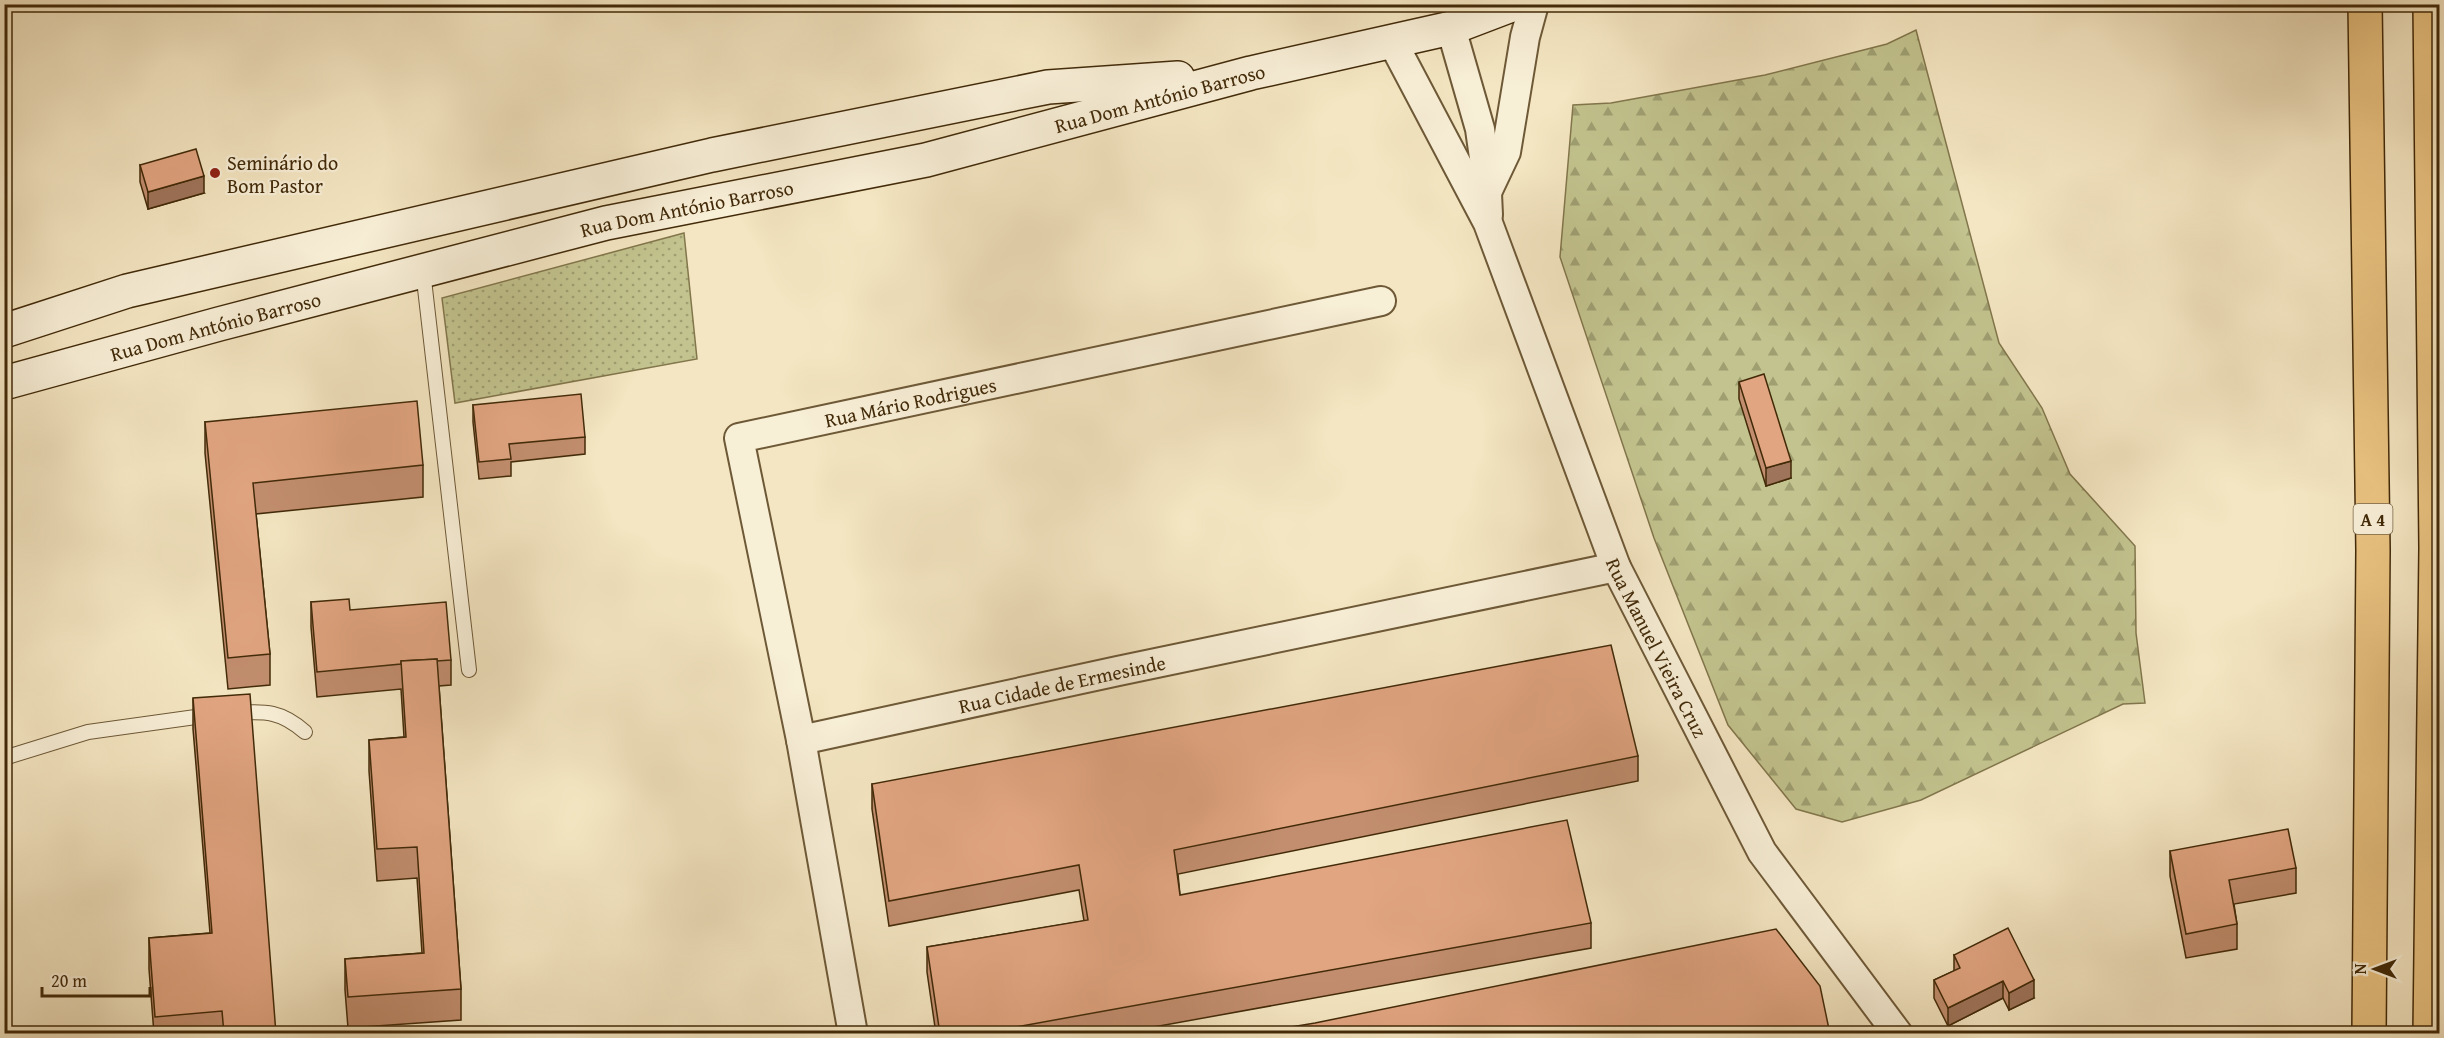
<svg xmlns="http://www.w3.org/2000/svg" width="2444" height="1038" font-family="'Gentium Book Plus',serif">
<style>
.forest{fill:url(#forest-firs);stroke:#82764c;stroke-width:1.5}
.garden{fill:url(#garden-dots);stroke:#82764c;stroke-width:1.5}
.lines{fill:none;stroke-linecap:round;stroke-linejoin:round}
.service-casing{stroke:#6e5937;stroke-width:16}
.minor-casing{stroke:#6e5937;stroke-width:32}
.secondary-casing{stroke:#422a09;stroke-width:36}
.motorway-casing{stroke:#422a09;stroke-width:36}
.service{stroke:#f8efd7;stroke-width:14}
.minor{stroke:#f8efd7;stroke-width:28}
.secondary{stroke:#f8efd7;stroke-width:33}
.motorway{stroke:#eac381;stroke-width:33}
.wall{fill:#c28e6f;stroke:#422a09;stroke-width:1.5}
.shaded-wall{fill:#9e745a;stroke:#422a09;stroke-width:1.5}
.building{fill:#e1a581;stroke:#422a09;stroke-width:1.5}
.poi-dot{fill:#8f2418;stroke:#f8efd7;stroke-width:2}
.labels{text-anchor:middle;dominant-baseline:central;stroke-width:4.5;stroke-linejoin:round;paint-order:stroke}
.shield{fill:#f8efd7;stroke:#796547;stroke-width:1.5}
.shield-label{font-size:18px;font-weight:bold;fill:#422a09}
.street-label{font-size:20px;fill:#422a09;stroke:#f8efd7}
.poi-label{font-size:20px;fill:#422a09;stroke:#f8efd7;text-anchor:start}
</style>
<defs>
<pattern id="forest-firs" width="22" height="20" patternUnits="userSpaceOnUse" patternTransform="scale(1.5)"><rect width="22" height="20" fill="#c2c38e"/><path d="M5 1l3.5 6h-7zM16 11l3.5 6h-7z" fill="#9f9f72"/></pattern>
<pattern id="garden-dots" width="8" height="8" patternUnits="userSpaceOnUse" patternTransform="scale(1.5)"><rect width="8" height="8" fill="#c2c38e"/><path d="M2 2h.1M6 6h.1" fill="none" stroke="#9f9f72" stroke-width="1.8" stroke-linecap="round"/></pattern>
</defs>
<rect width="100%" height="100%" fill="#f4e6c2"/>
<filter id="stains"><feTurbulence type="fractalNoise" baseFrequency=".00333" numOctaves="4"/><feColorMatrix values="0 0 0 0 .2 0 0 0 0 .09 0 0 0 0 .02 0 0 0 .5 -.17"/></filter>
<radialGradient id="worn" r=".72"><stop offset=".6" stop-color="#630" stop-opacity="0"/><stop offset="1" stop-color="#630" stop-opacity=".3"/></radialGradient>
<polygon class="forest" points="1916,30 1999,343 2042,408 2070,474 2135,546 2136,633 2145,703 2123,704 1921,800 1842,822 1796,809 1728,725 1654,538 1560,257 1573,105 1611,103 1765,75 1887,44"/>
<polygon class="garden" points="684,233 697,359 455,403 442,298"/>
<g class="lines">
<g class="service-casing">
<g id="service">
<polyline points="423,271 469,670"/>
<path d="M235 713C266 711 281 711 305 732"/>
<polyline points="4,758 88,732 210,715"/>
</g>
</g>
<g class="minor-casing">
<g id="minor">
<polyline points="1451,28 1480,129 1486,172 1488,215"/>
<path id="s1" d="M1392 41 1488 223 1616 567 1762 852 1898 1034"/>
<polyline points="1488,190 1506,152 1525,37 1534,4"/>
<path id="s2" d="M801 740 1118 671 1616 567"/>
<path id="s3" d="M853 1034 801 740 739 438 1381 301"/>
</g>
</g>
<g class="secondary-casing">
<g id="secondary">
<polyline points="4,331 127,291 712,155 1048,87 1178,78"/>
<path id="s4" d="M4 383 219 324 606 223 926 160 1251 73 1451 28 1514 4"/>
</g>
</g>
<g class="motorway-casing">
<g id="motorway">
<polyline points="2365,4 2373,550 2369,1034"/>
<polyline points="2430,4 2436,548 2430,1034"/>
</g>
</g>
<use href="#service" class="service"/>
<use href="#minor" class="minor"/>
<use href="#secondary" class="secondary"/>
<use href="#motorway" class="motorway"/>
</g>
<g class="wall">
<polygon points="140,165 204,193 148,209 140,182"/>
<polygon points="1739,382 1791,478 1766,486 1739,399"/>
<polygon points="473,405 585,437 585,454 511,462 511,476 479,479 473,422"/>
<polygon points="205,422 423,465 423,497 256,514 270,654 270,685 228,689 205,453"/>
<polygon points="311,602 350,610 451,660 451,685 439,686 461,989 461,1020 348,1028 345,990 345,959 422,953 417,878 377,881 369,771 369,740 404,737 401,689 317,697 311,627"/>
<polygon points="193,698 276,1034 154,1034 149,969 149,938 210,933 193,729"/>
<polygon points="1638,756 1638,781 1178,874 1180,895 1591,923 1591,948 1115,1034 936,1034 927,972 927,947 1084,921 1079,890 889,926 872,809 872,784"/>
<polygon points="2170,851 2296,868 2296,893 2234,904 2237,924 2237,949 2186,958 2170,876"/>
<polygon points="1954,955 2034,998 2009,1010 2003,998 1948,1026 1934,998 1934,980 1954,971"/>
</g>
<g class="shaded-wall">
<polygon points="1677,4 1693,4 1677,11"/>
<polygon points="204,176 204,193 148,209 148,192"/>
<polygon points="1791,461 1791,478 1766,486 1766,468"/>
<polygon points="2034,980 2034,998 2009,1010 2009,993"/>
<polygon points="2003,981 2003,998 1948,1026 1948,1008"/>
</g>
<g class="building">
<polygon points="196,149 204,176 148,192 140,165"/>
<polygon points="1764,374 1791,461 1766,468 1739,382"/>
<polygon points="581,394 585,437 509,444 511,459 479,462 473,405"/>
<polygon points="417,401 423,465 253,483 270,654 228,658 205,422"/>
<polygon points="349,599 350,610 446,602 451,660 437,661 437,659 401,661 401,664 317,672 311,602"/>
<polygon points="1611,645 1638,756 1174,850 1180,895 1567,820 1591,923 977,1034 940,1034 927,947 1088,920 1079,865 889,901 872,784"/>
<polygon points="437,659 461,989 348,997 345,959 424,953 417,847 377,849 369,740 406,737 401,661"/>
<polygon points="250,694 276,1034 224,1034 222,1011 155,1017 149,938 212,933 193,698"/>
<polygon points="2288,829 2296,868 2229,880 2237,924 2186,934 2170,851"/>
<polygon points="2008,928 2034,980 2009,993 2003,981 1948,1008 1934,980 1960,968 1954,955"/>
<polygon points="1776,929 1820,986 1830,1034 1248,1034 1315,1023"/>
</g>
<circle class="poi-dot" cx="215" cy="173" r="6"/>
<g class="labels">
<rect class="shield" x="2353.5" y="504" width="39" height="30" rx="4.5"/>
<g class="shield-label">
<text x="2373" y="519">A 4</text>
</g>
<g class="street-label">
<text stroke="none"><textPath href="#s4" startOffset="1191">Rua Dom António Barroso</textPath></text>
<text stroke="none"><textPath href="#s4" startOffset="705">Rua Dom António Barroso</textPath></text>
<text stroke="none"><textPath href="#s4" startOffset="219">Rua Dom António Barroso</textPath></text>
<text stroke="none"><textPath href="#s3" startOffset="782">Rua Mário Rodrigues</textPath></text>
<text stroke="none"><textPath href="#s1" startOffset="663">Rua Manuel Vieira Cruz</textPath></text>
<text stroke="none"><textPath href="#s2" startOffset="267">Rua Cidade de Ermesinde</textPath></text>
</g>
<g class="poi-label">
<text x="227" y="162">Seminário do<tspan x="227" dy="23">Bom Pastor</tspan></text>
</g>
</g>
<rect width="2444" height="1038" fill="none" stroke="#f4e6c2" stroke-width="24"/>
<rect x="6" y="6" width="2432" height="1026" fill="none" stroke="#422a09" stroke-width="3"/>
<rect x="12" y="12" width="2420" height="1014" fill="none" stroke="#422a09" stroke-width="1.5"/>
<g transform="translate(2375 969) rotate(270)" stroke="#f8efd7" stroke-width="4.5" paint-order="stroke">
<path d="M0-4.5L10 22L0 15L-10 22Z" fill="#422a09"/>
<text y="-9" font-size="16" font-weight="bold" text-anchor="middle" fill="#422a09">N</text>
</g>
<path d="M42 987v9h108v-9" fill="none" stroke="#422a09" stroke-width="3"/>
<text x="51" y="987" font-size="18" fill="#422a09" stroke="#f8efd7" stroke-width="4.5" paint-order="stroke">20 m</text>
<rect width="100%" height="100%" filter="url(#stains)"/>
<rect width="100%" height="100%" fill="url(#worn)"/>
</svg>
